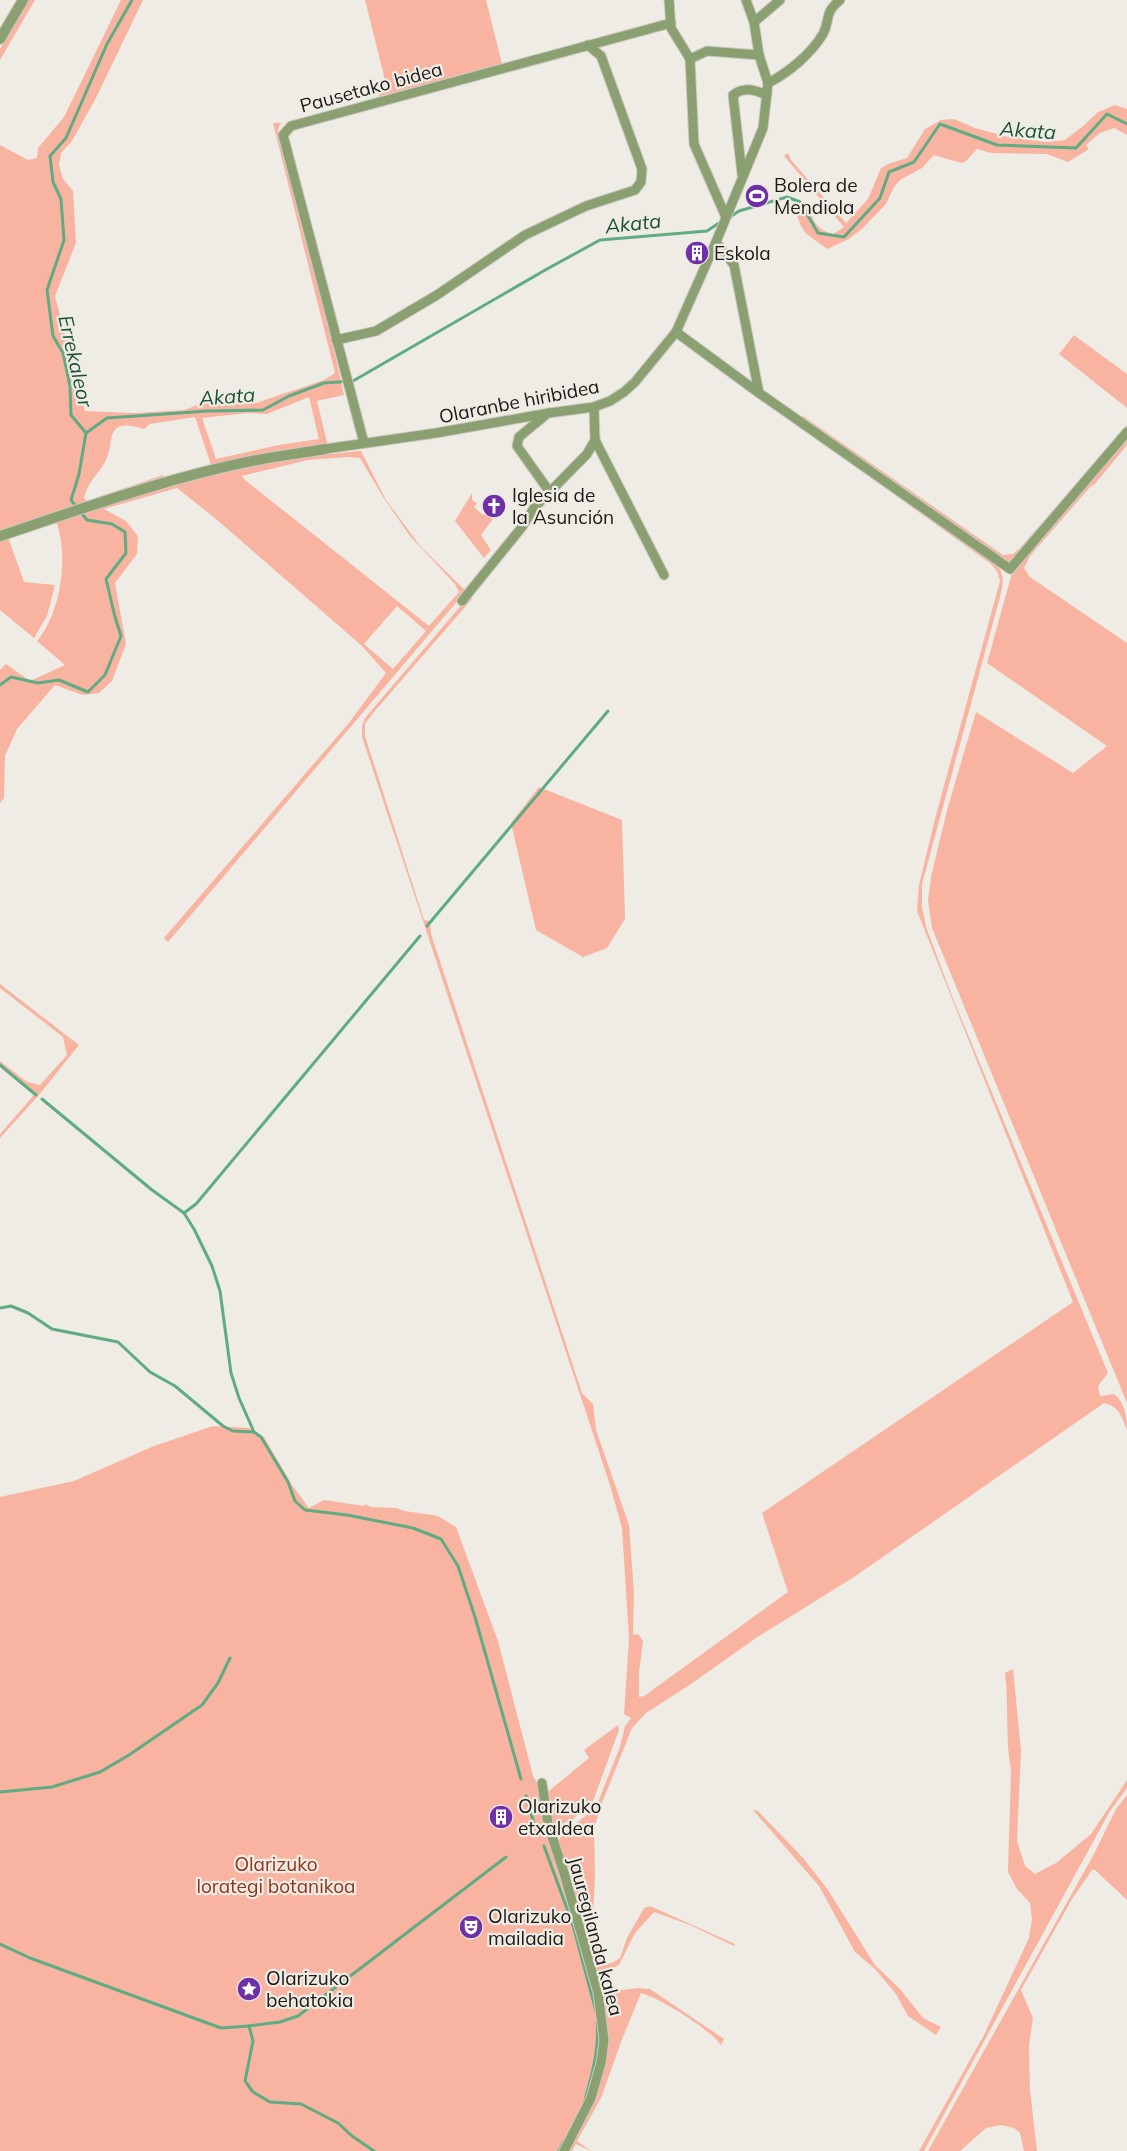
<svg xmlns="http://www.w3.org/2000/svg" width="1127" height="2151" font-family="Mulish,sans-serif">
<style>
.green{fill:#f8b4a1;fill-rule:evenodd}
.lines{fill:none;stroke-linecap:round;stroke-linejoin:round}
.stream{stroke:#5fab82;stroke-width:3}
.minor-casing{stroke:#cccac3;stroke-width:11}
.tertiary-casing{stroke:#cccac3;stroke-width:12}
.minor{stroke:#8ba071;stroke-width:9}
.tertiary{stroke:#8ba071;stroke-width:10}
.labels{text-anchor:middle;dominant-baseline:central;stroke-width:4.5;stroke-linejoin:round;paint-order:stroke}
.street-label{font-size:19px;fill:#1b1a17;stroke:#eeece4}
.poi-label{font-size:19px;fill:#1b1a17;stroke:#eeece4;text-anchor:start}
.park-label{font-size:19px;fill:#8f351c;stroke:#eeece4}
.water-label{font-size:20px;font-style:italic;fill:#175236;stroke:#eeece4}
</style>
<rect width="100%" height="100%" fill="#eeece4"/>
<g class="green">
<polygon points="29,0 35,0 0,60 0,49"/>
<path d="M121 0H143L96 98 72 141 61 153 59 165 63 179 73 191 76 243 55 296 85 411 135 413 184 410 223 396 240 398 256 403 324 380 335 373 273 123H282L279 126 278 131 330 332 344 395 317 401 328 446 244 458 211 465 195 417 150 424 144 429C101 416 117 443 104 464 96 476 87 484 84 498L87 501 163 475 164 479 0 531V145L28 160 37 158 38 148 64 117ZM309 397 319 439 279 445 216 459 202 418 247 413 267 414Z"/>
<polygon points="365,0 486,0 502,64 377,97 387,88"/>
<path d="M1115 105 1127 109V135L1114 128 1100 133 1086 145 1089 149 1068 162 1047 154 991 153 977 149 965 162 961 163 934 155 922 168 900 180 894 187 886 204 863 228 849 239 827 249C808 233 803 238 796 211L807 205C814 221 815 229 833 234L844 227 784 156 788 153 791 160 846 223 868 199 881 168 888 164 907 158 925 129 941 120 954 119 975 128 1008 137 1045 142 1065 140 1083 126 1098 112Z"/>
<polygon points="1074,335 1127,374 1127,408 1059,354"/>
<polygon points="803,416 1003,555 1013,554 1021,547 1127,425 1127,429 1012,561 1007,562 801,419"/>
<path d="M796 424 997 565C1005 576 1003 584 1000 597L922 884V907L926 927 952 996 1108 1373 1098 1386 1100 1396 1114 1394C1125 1402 1127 1418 1127 1430 1122 1417 1119 1406 1104 1403L854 1577 756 1638 691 1684 646 1713 632 1728 602 1803 594 1828 595 1875 593 1917 599 1957 607 1964 612 1963 620 1958 627 1938 644 1908 650 1906 735 1944 734 1946 690 1925 654 1912 635 1933 619 1965 601 1974 602 1988 606 1992 638 1988 650 1989 724 2039 721 2045C711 2030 660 1998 641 1993L621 2042 601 2098 577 2141 591 2151 576 2144 572 2151H0V1497L74 1481 154 1446 213 1426 249 1428 264 1437 292 1485 309 1508 324 1500 365 1506V1504L371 1507 396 1508 405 1511 438 1516 456 1527 498 1641 533 1776 544 1795 589 1758 584 1750 618 1725 619 1730 593 1801 573 1819 555 1827 558 1843 561 1836 596 1807 620 1747 625 1726 631 1718 624 1714 629 1638 622 1528 610 1485 362 737V726L365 718 469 596 472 599 374 712 365 724V736L424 920 430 921 431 934 582 1393 593 1404 596 1430 629 1525 634 1592 633 1635 638 1634 643 1641 639 1673V1697L644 1696 788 1592 762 1513 1073 1302 917 911 919 885 936 815 1000 581 997 571 991 564Z"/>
<polygon points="1127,438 1127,445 1094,485 1091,486 1030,556 1024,568 1030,577 1127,643 1127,1403 932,928 928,900 931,877 947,810 976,712 1073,773 1107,746 987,663 1012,573"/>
<path d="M361 451 386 500 421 547 466 591 168 942 164 938 348 724 386 673 362 646 216 519 177 488 104 509 126 521 138 536 137 554 115 583 126 644 112 681 99 693 83 695 55 685 17 729 5 756 4 798 0 803V670L6 664 30 681 65 665 37 641C61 613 69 556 56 521L182 482 235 468 326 453 330 454ZM347 457 360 458 383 497 410 536 455 584 459 592 429 626 245 480 242 476 308 460ZM397 606 426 631 393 669 364 644Z"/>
<polygon points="472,493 472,500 477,503 474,507 483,515 486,513 493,519 481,535 491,550 484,558 455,521"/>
<polygon points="8,537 24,582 55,585 47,616 34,638 0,610 0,539"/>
<polygon points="539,787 622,820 625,919 607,948 583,957 536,930 511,823"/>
<polygon points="0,984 79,1045 39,1095 0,1138 0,1134 34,1095 0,1067 0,1061 27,1082 40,1085 67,1055 63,1037 0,988"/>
<path d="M1013 1669 1021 1751 1017 1841 1025 1866 1035 1874 1056 1863 1091 1834 1127 1780V1788L1110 1811 924 2151H919L984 2035 1029 1938 1032 1919 1030 1903 1017 1889 1008 1872 1011 1770C1005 1739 1009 1705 1005 1673Z"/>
<polygon points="1127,1795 1127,1900 1095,1870 1092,1870 1072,1899 1021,1990 1033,2018 1029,2045 1030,2090 1037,2151 1024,2151 1020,2133 1014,2128 1001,2125 986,2128 960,2151 928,2151 1094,1854 1116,1809"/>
<polygon points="753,1810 758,1811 804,1859 828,1890 875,1965 900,1989 923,2018 941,2027 936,2035 908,2016 896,1994 875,1969 855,1952 819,1886"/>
</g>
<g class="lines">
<g class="stream">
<polyline points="730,217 739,211 787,197 800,202 818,233 844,237 880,198 889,172 914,162 940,124 997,145 1076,148 1107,114 1127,124"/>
<polyline points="86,433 107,418 207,411 263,410 289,396 324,383 353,381 547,269 600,240 707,231 722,221"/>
<polyline points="0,685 11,677 38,683 59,680 88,692 105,675 121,636 115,617 106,579 126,553 125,532 112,524 87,520 71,500 79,474 86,433 71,415 70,386 63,353 53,336 47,290 64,240 61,199 53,182 50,156 66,138 107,44 132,0"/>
<polyline points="427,926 608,711"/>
<polyline points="0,1065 36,1095"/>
<polyline points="42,1099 152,1190 184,1213 194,1229 212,1266 220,1291 231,1373 239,1398 254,1432"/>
<polyline points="184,1213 196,1204 420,936"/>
<polyline points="0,1308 11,1306 28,1313 52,1329 118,1342 150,1372 175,1386 223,1426 233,1431 254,1432 261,1437 288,1482 295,1501 305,1510 347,1515 413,1528 441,1539 458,1566 475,1617 521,1779"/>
<polyline points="0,1792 52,1787 100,1772 129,1755 202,1705 218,1683 230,1658"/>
<polyline points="526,1796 535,1827"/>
<polyline points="544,1846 573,1925 596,2011"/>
<polyline points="0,1944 30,1958 221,2028 249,2026"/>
<path d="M584 2104C591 2077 600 2050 597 2022"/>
<polyline points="374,2151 352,2136 338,2123 301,2104 270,2102 253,2092 245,2081 253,2041 249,2026 280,2022 298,2016 506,1857"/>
<polyline points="559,2151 564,2141"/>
</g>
<g class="minor-casing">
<g id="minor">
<polyline points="669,0 671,28 690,59 694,144 725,215"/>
<polyline points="754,22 780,0"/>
<polyline points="690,59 707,51 759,55"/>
<path d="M768 83C788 73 811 54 823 34 831 19 823 14 840 0"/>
<path d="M742 174 733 95C744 86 755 90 767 95"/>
<polyline points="716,242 734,265 759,393"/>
<polyline points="676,332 759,393 1010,569 1127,432"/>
<polyline points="336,340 376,331 437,295 525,235 586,206 635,190 641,182 642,169 601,56 588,45"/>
<polyline points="548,413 519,437 517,446 549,491"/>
<polyline points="595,440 664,575"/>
<polyline points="364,443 283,135 291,126 671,23"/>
<polyline points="325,449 436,433 549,413 594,407 610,401 624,392 635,382 676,332 716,242 763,128 768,83 759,55 754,22 746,0"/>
<polyline points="462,601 522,527 534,508 587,454 595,440 594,407"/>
<polyline points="542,1783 548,1824 564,1873 598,1993 604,2040 601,2063 591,2098 564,2151"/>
</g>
</g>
<g class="tertiary-casing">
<g id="tertiary">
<polyline points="0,39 23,0"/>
<path d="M0 536C84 508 170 477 257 460 279 456 302 453 325 449"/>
</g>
</g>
<use href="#minor" class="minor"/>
<use href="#tertiary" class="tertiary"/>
</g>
<defs>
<g id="stadium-disc" transform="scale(1.25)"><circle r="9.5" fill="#6d30a6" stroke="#eeece4"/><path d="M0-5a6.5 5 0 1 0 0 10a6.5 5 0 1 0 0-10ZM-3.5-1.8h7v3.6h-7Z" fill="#fff"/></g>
<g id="building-disc" transform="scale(1.25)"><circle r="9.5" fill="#6d30a6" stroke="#eeece4"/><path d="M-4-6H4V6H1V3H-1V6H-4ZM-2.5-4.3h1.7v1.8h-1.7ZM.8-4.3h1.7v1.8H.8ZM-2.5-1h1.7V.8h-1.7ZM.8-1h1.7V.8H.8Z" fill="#fff"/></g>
<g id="church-disc" transform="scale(1.25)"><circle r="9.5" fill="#6d30a6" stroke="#eeece4"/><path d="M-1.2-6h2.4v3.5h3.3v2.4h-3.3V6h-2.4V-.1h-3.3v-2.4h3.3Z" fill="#fff"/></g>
<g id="theatre-disc" transform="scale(1.25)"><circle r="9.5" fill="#6d30a6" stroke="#eeece4"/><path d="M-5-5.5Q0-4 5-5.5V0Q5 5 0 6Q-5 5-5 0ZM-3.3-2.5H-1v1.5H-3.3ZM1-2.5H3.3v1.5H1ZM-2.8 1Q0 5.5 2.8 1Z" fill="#fff"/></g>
<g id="sight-disc" transform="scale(1.25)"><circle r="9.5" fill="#6d30a6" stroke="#eeece4"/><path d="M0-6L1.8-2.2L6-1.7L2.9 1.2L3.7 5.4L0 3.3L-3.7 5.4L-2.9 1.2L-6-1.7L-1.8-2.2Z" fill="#fff"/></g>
</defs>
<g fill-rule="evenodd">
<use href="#stadium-disc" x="757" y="196"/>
<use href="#building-disc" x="697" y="253"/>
<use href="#church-disc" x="494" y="506"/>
<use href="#building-disc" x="501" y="1817"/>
<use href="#theatre-disc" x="471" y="1927"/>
<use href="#sight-disc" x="249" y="1989"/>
</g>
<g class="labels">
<g class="street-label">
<text transform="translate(371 87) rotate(-15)">Pausetako bidea</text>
<text transform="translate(519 401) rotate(-11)">Olaranbe hiribidea</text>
<text transform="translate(596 1936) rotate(75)">Jauregilanda kalea</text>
</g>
<g class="poi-label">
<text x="774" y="185">Bolera de<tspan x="774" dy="22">Mendiola</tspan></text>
<text x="714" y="253">Eskola</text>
<text x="512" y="495">Iglesia de<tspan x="512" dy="22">la Asunción</tspan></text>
<text x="518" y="1806">Olarizuko<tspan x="518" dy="22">etxaldea</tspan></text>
<text x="488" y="1916">Olarizuko<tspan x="488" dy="22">mailadia</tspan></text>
<text x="266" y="1978">Olarizuko<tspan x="266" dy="22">behatokia</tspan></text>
</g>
<g class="park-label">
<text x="276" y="1864">Olarizuko<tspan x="276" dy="22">lorategi botanikoa</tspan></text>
</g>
<g class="water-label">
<text transform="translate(1028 130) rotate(4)">Akata</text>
<text transform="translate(633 223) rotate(-6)">Akata</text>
<text transform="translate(76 361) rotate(77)">Errekaleor</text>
<text transform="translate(227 396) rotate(-4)">Akata</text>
</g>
</g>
</svg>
